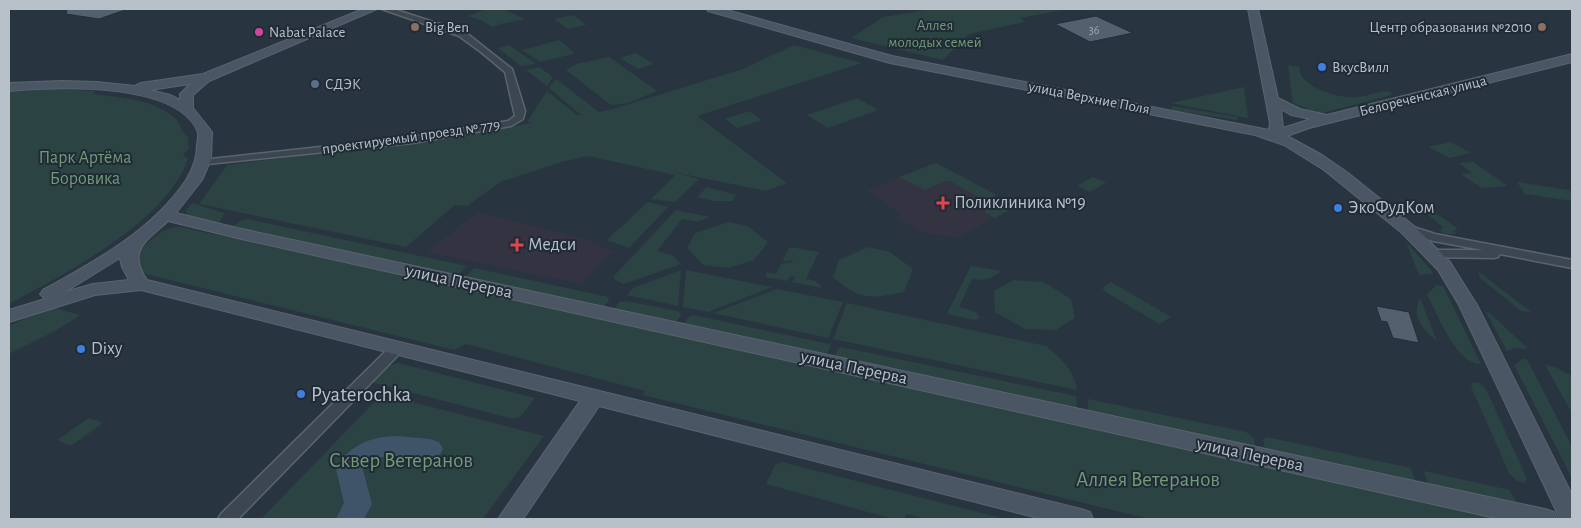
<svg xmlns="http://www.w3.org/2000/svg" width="1581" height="528" font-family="'Alegreya Sans',sans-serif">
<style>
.medical{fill:#343342}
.green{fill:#2b4342}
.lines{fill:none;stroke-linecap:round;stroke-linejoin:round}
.river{fill:#3f5468;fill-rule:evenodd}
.building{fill:#53606d;stroke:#222d38}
.street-casing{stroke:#59646e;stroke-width:3}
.secondary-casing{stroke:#59646e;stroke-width:2}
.street{fill:#3c4650;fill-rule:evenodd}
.secondary{fill:#4a5663;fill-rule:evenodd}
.education-dot{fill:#8d6e63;stroke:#202b36;stroke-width:2}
.hotel-dot{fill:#d1479c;stroke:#202b36;stroke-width:2}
.shop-dot{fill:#3f7fe0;stroke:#202b36;stroke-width:2}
.service-dot{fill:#5c6f8a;stroke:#202b36;stroke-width:2}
.health-dot{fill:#e0444e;stroke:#202b36;stroke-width:2}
.labels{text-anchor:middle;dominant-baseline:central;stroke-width:4;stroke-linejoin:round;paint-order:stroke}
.far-number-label{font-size:12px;fill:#9fa9b3}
.far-park-label{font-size:15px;fill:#719a76;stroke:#202b36}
.far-poi-label{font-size:15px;fill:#b8c1ca;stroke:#202b36;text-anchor:start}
.far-street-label{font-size:15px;fill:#b8c1ca;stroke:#202b36}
.park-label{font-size:18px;fill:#719a76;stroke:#202b36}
.poi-label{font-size:18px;fill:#b8c1ca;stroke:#202b36;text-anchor:start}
.street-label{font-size:18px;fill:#b8c1ca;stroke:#202b36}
.near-poi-label{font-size:21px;fill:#b8c1ca;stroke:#202b36;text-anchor:start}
.near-park-label{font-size:21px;fill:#719a76;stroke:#202b36}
</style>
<rect width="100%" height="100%" fill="#283540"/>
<g class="medical">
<polygon points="936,163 995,194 995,199 1008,207 1009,210 957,238 918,231 896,217 901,214 867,191 931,164"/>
<polygon points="478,212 586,239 613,251 582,284 427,252"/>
</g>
<g class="green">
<polygon points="486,9 503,9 525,19 502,24 499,23 499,25 492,27 483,21 468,16"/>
<polygon points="932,9 1067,9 1020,18 1025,22 969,34 943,60 851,38 883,17"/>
<polygon points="573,15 586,25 568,29 554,19"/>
<polygon points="559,40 573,52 573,54 540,62 522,50"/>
<polygon points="509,45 535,63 535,64 521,66 498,48"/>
<polygon points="794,45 862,63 697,116 787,183 766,191 673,172 699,179 675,202 651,199 675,175 588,156 561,162 500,182 467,206 455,205 406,247 199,204 227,165 429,139 532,123 527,122 547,91 577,115 581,115 549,88 556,79 599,112 613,109 743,69"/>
<polygon points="636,53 654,64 638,69 620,58"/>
<polygon points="609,57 657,91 628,103 611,105 566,70 576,64"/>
<path d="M1288 65 1299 67C1300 71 1301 76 1303 78 1315 91 1342 99 1359 97 1371 96 1382 88 1394 93L1390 94 1391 95 1318 114 1316 111 1323 108 1313 111 1293 103Z"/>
<polygon points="539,67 553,77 547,86 526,70"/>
<polygon points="1244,87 1248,118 1171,103"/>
<path d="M51 89 94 91V94C121 98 153 99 175 118 181 124 181 132 188 137L189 148 183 155 188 159C168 220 64 275 9 304V92Z"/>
<polygon points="857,98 878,110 828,128 807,115"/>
<polygon points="1172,106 1237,117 1237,120 1171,110"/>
<polygon points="749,111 762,120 737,128 725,119"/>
<polygon points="1450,142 1471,153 1449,158 1428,147"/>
<polygon points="1473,162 1508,186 1482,188 1461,174 1472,173 1459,163"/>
<polygon points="936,163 995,194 995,199 1008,207 1009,210 995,218 984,212 992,205 950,181 945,181 925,190 899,177"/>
<polygon points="1093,177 1106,183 1090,192 1077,186"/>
<polygon points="1517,182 1569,190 1572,195 1572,201 1525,194"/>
<polygon points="707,187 736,195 732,201 712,201 697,197"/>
<polygon points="648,202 668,207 629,248 607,240"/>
<polygon points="192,203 224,213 219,224 194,219 187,215 186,210"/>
<path d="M1421 209C1433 209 1448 222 1458 229L1453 231 1457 234H1445L1441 232V229L1444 228Z"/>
<polygon points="676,210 710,217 697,222 682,219 657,251 672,255 680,263 678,265 624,284 615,280 614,276"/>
<polygon points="247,219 467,266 457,277 231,227 239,222"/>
<polygon points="729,222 747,226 768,242 754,260 728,268 703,265 687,248 695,233"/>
<path d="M180 227 1539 519H1149L643 395 645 391 466 344 454 350 146 274 139 270 137 254C148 242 162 227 180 227Z"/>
<polygon points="1406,242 1431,270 1433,274 1419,275"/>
<polygon points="790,247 819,252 806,279 816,281 822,288 792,282 795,277 790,276 787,281 766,277 767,272 776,274 781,264 792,262 793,260 782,262"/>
<path d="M868 247 890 252 913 269 904 292C869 299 861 301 833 277L839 260Z"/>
<path d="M971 266 1001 271C991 279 984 281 972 279L959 307 976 312 980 318 974 320 947 314Z"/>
<polygon points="474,268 608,297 609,300 604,307 464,278"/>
<polygon points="681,270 678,306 627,295 633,288"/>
<polygon points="686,270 772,287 708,312 683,307"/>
<polygon points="1478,271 1531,312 1521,311 1480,278"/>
<polygon points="1014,280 1043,282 1071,299 1075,318 1056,330 1025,329 995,312 994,291"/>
<polygon points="1111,282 1171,317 1160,324 1107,293 1102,288"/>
<path d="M1437 285 1443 286 1481 364C1456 365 1437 313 1427 294Z"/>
<polygon points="777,289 843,302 828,338 713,313"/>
<path d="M1420 298 1437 341C1422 328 1411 318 1420 298Z"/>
<polygon points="626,301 678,311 681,315 675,324 613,311 619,302"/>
<path d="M847 303 1046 346C1061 359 1074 369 1077 390L833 339Z"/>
<polygon points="47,308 55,308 80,315 55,331 9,354 9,326"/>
<polygon points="1486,312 1490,313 1528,349 1515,348 1507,351"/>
<polygon points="693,315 829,344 831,346 826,356 683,326 688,318"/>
<polygon points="841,347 1076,396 1077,408 1073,410 834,358 838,349"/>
<polygon points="1523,359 1527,359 1572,447 1572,478 1514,365"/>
<polygon points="398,363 535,398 522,415 514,419 374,383 373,381 388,366"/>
<polygon points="1545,365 1557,368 1572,376 1572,413"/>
<polygon points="1473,382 1479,383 1486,389 1527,479 1524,483 1517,481 1509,473 1471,387"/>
<polygon points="382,394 544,436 483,519 261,519"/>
<polygon points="1088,399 1246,432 1254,438 1256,449 1088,413"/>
<polygon points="89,418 103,423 71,446 57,440"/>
<polygon points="1267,437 1411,468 1416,484 1266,452 1263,439"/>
<polygon points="782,462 1005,519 926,519 906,514 905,519 893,519 766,484 775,465"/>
<polygon points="1424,471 1510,490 1518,506 1429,488"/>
</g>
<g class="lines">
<path class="river" d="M396 436 430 439 439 442 443 449 439 456C414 464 381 444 363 470L372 504 364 519H336L344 503 336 469C349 445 370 437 396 436Z"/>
</g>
<g class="building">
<polygon points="67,9 125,9 125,10 99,19 66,14"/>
<polygon points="1096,16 1133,33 1090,42 1055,24"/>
<polygon points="1376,306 1409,312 1419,343 1393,338 1387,322 1381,321"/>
</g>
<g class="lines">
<g class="street-casing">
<g id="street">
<polygon points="382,9 393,9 465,32 512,69 525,111 523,119 511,126 412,143 198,165 197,163 202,160 412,137 508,121 515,116 505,72 481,52 459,36"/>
<polygon points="1407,225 1435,234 1572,260 1572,268 1500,254 1498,257 1494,258 1428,257 1426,254 1432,250 1483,250 1433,241 1403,232 1401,229"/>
<polygon points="397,343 402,345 404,348 402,351 238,519 218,519 221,514 392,345"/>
</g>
</g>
<g class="secondary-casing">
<g id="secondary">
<path d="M363 9H377L209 81 193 95V108L212 132 211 159 202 180 176 213 237 228 1545 509 1554 512 1557 519H1500L237 238 168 221C148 240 126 250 147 280L1081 509 1090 512 1093 519H1042L599 406 523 519H498L580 401 141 290 95 295 9 322V310L45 299 40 294 43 290C94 262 153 230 186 180 193 169 197 158 197 145 198 140 199 134 197 130 174 81 55 87 9 91V83L62 81 97 82 135 86 141 83 203 74ZM190 84 180 94V100L170 95 150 90ZM120 258 122 267 129 280 93 284 65 292Z"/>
<path d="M707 9H723L892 56 1269 130 1270 123 1248 9H1258L1278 98 1300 109 1327 115 1572 54V62L1309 128 1287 136 1322 155 1348 173 1414 226 1450 262 1477 305 1572 495V519H1560L1459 305 1438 270 1402 233 1324 170 1284 145 1255 135 890 63 708 11ZM1281 109 1291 115 1311 119 1283 128Z"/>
</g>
</g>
<use href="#street" class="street"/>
<use href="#secondary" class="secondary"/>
</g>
<g class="education-dot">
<circle cx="415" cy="27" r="5"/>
<circle cx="1542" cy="27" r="5"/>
</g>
<circle class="hotel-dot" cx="259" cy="32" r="5"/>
<g class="shop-dot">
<circle cx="1322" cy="67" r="5"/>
<circle cx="1338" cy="208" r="5"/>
<circle cx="81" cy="349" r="5"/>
<circle cx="301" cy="394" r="5"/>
</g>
<circle class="service-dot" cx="315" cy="84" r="5"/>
<g class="health-dot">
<path d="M940.5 195.5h5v5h5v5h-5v5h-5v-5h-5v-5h5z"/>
<path d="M514.5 237.5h5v5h5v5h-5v5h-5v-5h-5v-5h5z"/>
</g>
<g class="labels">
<g class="far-number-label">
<text x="1094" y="30">36</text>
</g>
<g class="far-park-label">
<text x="935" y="25">Аллея<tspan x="935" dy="17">молодых семей</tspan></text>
</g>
<g class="far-poi-label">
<text x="425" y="27">Big Ben</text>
<text x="1532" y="27" text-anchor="end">Центр образования №2010</text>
<text x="269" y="32">Nabat Palace</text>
<text x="1332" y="67">ВкусВилл</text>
<text x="325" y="84">СДЭК</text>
</g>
<g class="far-street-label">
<text transform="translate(1423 96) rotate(-14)">Белореченская улица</text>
<text transform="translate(1089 98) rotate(11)">улица Верхние Поля</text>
<text transform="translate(411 137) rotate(-8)">проектируемый проезд № 779</text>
</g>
<g class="park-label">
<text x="85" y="158">Парк Артёма<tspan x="85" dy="21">Боровика</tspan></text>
</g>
<g class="poi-label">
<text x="954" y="203">Поликлиника №19</text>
<text x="1348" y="208">ЭкоФудКом</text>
<text x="528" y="245">Медси</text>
<text x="91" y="349">Dixy</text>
</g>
<g class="street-label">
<text transform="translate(459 282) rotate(12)">улица Перерва</text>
<text transform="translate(854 368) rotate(12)">улица Перерва</text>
<text transform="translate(1250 455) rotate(12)">улица Перерва</text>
</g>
<g class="near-poi-label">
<text x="311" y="394">Pyaterochka</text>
</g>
<g class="near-park-label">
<text x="401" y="460">Сквер Ветеранов</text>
<text x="1148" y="479">Аллея Ветеранов</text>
</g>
</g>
<rect width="1581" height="528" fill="none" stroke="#b8c1ca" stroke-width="20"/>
</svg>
